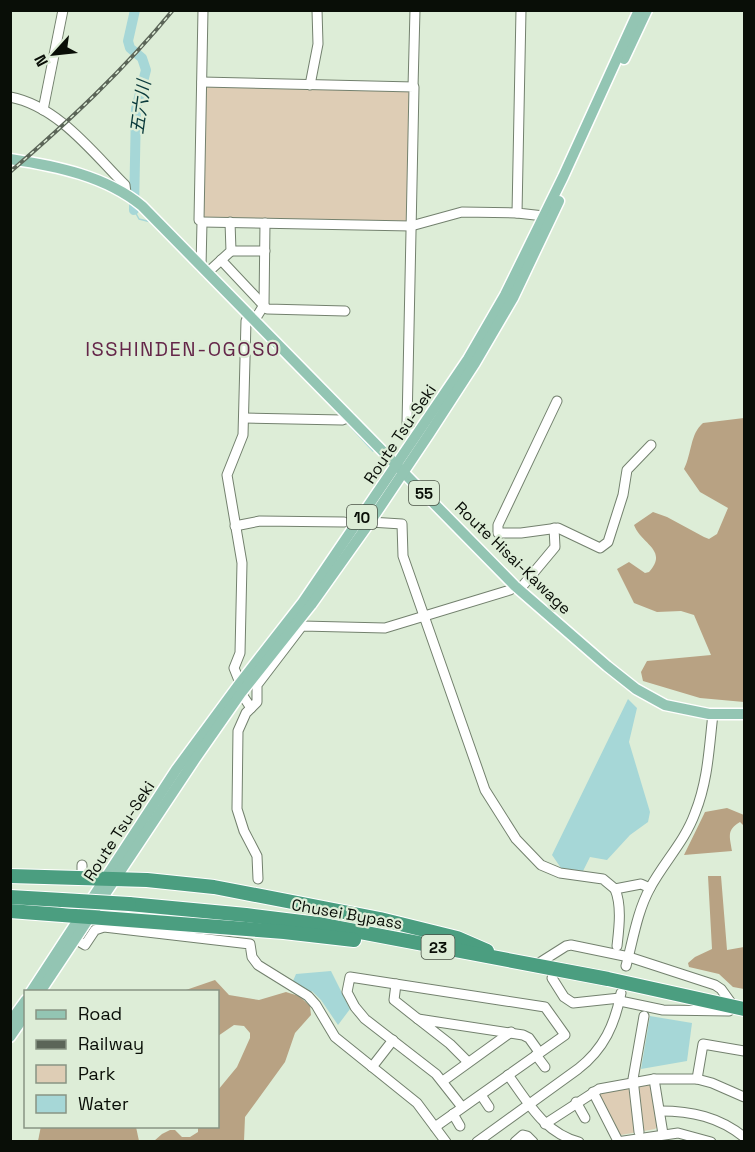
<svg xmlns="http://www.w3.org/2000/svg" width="755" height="1152" font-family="'Space Grotesk','Noto Sans JP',sans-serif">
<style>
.green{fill:#decdb5}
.forest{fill:#b8a283}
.water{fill:#a6d7d7}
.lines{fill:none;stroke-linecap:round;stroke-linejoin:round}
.stream{stroke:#a6d7d7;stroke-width:1.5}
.river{stroke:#a6d7d7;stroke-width:10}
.minor-casing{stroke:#73816e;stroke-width:11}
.major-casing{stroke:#fff;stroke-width:13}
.highway-casing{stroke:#fff;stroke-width:16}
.minor{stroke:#fff;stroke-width:9}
.major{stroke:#93c5b3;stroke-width:10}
.highway{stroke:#4b9e80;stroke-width:14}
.rail-casing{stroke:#5b6558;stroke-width:4}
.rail{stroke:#ddedd7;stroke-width:1.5;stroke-dasharray:4.5;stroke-linecap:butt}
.highway-bridge-casing{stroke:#fff;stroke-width:16;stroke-linecap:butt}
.highway-bridge{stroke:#4b9e80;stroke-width:14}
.labels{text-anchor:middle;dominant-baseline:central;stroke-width:4.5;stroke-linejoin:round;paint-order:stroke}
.shield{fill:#ddedd7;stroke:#495145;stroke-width:1.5}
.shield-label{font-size:15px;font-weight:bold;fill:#090e07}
.street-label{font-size:16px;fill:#090e07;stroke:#ddedd7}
.water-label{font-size:18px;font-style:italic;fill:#09393a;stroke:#ddedd7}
.quarter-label{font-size:20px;letter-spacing:1.5px;fill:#642649;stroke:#ddedd7}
</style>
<rect width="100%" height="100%" fill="#ddedd7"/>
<g class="green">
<polygon points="209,85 407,90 410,92 408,221 205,218 202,216 205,89"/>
<polygon points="648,1082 653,1086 659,1125 655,1129 621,1135 617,1133 598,1096 600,1091"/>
</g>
<g class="forest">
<path d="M744 418V702L700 698 643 681 641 672 647 661 711 655 694 615 681 611 657 612 634 603 617 569 629 562 645 573 649 572C669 550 641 544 634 525L653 512 667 517 704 537 709 539 717 534 728 508 700 492 684 469C692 453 690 434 703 423Z"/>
<path d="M727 808 744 815V826L740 822C726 830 730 837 732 851L684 855 705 812Z"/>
<polygon points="708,876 721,876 727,950 744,947 744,989 733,987 719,974 689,967 688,963 695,957 712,949"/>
<polygon points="215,980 229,995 259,1000 286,992 299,996 310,1006 311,1015 295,1033 285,1062 245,1117 244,1141 154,1141 162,1134 170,1130 175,1130 182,1137 190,1137 198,1132 198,1127 218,1126 218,1090 237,1067 250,1038 250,1033 244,1026 234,1025 218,1036 218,992 183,991"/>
<polygon points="41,1126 136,1127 139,1141 38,1141"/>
</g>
<g class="water">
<polygon points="628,699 637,708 629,742 650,812 648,822 630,835 607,860 590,857 583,871 561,868 552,855"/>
<polygon points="331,971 350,1009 338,1025 321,1000 312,991 310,993 293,981 296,974"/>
<polygon points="650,1016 692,1023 687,1061 641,1069"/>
</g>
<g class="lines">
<g class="stream">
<polyline points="134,210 139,219 151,222"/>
<polyline points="347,423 373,451"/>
</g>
<polyline class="river" points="134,210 136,109 146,70 142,58 130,48 128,41 135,10"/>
<g class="minor-casing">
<g id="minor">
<polyline points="521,10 517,213 544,216"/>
<polyline points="202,82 414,87 407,425 416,437"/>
<polyline points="310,85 318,44 317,10"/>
<polyline points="413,87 415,10"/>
<path d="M10 97C58 106 93 153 125 185L126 193"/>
<polyline points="43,110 63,10"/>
<polyline points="202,222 411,226 462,212 517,213"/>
<polyline points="231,251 265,251"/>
<polyline points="221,260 267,309 345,311"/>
<polyline points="201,267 202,222 199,220 203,10"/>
<polyline points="207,273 231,251 230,222"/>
<polyline points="249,315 246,321 243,435 227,475 242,563 240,653 234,668 240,683 241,693 251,708 257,702 257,685 302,626 385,628 510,590 515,586"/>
<polyline points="254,321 264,305 265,223"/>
<polyline points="557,401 498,525 498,533 521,533 558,528 600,548 608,542 623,495 627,470 651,445"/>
<polyline points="244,418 342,420 350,417"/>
<polyline points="370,522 402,524 403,556 485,790 516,839 541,865 560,873 603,879 615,889 641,884 650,888"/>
<polyline points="235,526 260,521 344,522"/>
<polyline points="520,589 555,547 554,528"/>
<polyline points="251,708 246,713 238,731 237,809 244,831 257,856 258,879"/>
<polyline points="82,877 82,865"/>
<path d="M615 889C622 906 619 928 617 946"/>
<polyline points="75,939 85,945 95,930 104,927 250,944 252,957 258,965 308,996 316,1005 335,1037 417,1103 446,1142"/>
<polyline points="536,965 566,946 571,945 629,957 715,985 721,989 734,1007 729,1011 663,1010 620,1001"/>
<path d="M626 966C633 940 637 912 650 888 664 862 685 841 695 813 708 781 709 748 713 714"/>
<polyline points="552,978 564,997 573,1003 620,998"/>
<polyline points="396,984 394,1000 418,1019"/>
<polyline points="536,1055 545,1067"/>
<polyline points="468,1062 450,1044 418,1019 523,1035 529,1038 539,1052"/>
<polyline points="372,1067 393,1040"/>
<path d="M508 1075C528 1102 544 1133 579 1142"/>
<polyline points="654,1079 663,1134"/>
<polyline points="697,1079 703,1044 744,1051"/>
<polyline points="443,1081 511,1032"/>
<polyline points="593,1092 618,1141"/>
<polyline points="481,1095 489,1107"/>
<polyline points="576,1102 585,1118"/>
<path d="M660 1111C692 1111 719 1117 744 1137"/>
<polyline points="453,1114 460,1126"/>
<polyline points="545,1124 599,1089 654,1079 697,1079 712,1083 744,1097"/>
<polyline points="435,1127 565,1035 545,1007 350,977 347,992 355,1007 365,1019 436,1074 462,1107"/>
<polyline points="639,1132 633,1079 644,1016"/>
<path d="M477 1142 578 1069C604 1049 615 1024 621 993"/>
<polyline points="515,1142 523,1135 527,1136 533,1142"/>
<polyline points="617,1142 678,1133 711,1142"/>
</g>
</g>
<g class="major-casing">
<g id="major">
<polyline points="624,59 647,10"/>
<path d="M10 159C56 166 106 176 142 206L515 586 607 666 636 689 665 705 709 714H744"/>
<polyline points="31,992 176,770 240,683 303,602 468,359 505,295 563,177 639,10"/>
<polyline points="40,992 195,759 241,693 311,605 370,522 429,434 475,363 513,298 559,201"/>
<polyline points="10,1022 26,1000"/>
<polyline points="10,1037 26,1014"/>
</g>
</g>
<g class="highway-casing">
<g id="highway">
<polyline points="10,876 147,880 214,887 380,919 457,938 487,951"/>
<polyline points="10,897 62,900"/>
<polyline points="129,904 246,915 318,924 608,979 744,1009"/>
<polyline points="10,911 284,932 354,940"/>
</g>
</g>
<use href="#minor" class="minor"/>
<use href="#major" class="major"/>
<use href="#highway" class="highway"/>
<g class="rail-casing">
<path id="rail" d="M10 172C68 122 124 70 173 10"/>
</g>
<use href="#rail" class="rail"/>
<g class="highway-bridge-casing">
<polyline id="highway-bridge" points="62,900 129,904"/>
</g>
<use href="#highway-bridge" class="highway-bridge"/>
</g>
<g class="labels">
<g class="shield">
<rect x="409" y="481" width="30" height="24" rx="4.5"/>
<rect x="347" y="505" width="30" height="24" rx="4.5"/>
<rect x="421.5" y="935" width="33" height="24" rx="4.5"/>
</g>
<g class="shield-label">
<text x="424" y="493">55</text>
<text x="362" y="517">10</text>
<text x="438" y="947">23</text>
</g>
<g class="street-label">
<text transform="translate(400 434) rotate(-56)">Route Tsu-Seki</text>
<text transform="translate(513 558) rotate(44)">Route Hisai-Kawage</text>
<text transform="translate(119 831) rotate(-57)">Route Tsu-Seki</text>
<text transform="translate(347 914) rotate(10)">Chusei Bypass</text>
</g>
<g class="water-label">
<text transform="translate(140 107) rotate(-82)">五六川</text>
</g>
<g class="quarter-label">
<text x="183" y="349">ISSHINDEN-OGOSO</text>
</g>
</g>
<rect width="755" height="1152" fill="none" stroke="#090e07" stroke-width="24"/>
<rect x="24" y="990" width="195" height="138" fill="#ddedd7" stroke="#889484" stroke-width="1.5"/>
<rect x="36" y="1010" width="30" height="9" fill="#93c5b3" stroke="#889484" stroke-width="1.5"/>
<text x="78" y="1020" font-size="18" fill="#090e07">Road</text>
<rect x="36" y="1040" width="30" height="9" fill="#5b6558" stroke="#889484" stroke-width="1.5"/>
<text x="78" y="1050" font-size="18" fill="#090e07">Railway</text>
<rect x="36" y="1065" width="30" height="18" fill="#decdb5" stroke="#889484" stroke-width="1.5"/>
<text x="78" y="1080" font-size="18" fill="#090e07">Park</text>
<rect x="36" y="1095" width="30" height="18" fill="#a6d7d7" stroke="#889484" stroke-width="1.5"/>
<text x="78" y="1110" font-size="18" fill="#090e07">Water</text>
<g transform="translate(54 54) rotate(243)" stroke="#ddedd7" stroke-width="4.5" paint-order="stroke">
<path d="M0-4.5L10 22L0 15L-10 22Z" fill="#090e07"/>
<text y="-9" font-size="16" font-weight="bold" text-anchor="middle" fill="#090e07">N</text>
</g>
</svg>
